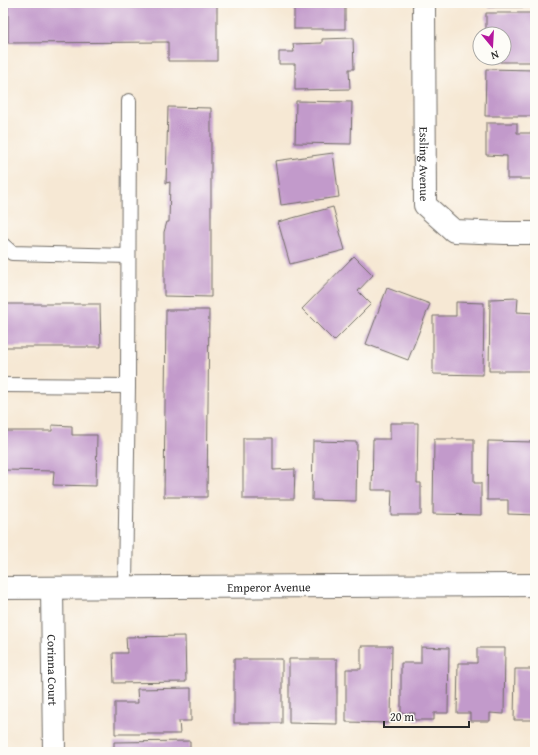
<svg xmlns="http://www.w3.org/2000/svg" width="538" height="755" font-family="'Gentium Book Plus',serif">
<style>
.building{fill:#c29acb}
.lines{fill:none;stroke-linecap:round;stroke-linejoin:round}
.service-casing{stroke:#726d66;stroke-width:16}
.minor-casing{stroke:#726d66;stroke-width:24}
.service{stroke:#fff;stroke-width:14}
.minor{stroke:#fff;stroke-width:22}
.labels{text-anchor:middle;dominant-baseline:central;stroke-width:3;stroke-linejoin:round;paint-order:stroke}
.street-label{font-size:12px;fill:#2b2b2b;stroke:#fdfcf7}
</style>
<rect width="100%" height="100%" fill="#fdfcf7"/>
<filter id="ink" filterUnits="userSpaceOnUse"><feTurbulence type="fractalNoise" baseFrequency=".025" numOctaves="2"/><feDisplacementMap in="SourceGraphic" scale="8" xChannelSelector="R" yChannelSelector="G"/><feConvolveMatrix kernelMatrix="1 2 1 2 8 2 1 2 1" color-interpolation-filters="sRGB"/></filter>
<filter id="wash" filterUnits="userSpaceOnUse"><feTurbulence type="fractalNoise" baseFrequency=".012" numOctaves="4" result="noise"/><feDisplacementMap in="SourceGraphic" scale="16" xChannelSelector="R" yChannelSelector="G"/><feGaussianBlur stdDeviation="0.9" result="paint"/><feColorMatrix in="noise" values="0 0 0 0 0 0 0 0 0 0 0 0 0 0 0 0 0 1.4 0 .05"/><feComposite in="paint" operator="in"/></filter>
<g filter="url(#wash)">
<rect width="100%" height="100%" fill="#f6e8d4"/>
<g id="blocks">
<g class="building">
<polygon points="8,3 217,3 217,61 168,61 168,42 8,43"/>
<polygon points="294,3 352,3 352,5 345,6 345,29 294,29"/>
<rect x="488" y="3" width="47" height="4"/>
<polygon points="486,13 535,13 535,62 500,62 500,58 504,58 504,34 486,34"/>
<polygon points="353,38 354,69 349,69 350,89 295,90 295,64 279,64 279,52 294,52 293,44 322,43 322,39"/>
<polygon points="486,69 535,70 535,116 485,116"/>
<polygon points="296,101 352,102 351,144 295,143"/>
<polygon points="168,107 211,108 211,297 164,296 164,232 167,222 169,222 170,182 166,183"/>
<polygon points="486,123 517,123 517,133 535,133 535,179 507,179 507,156 486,155"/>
<polygon points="333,153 339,197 281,205 275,161"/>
<polygon points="333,207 345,250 290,264 278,222"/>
<polygon points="354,256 373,275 358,291 371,304 334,341 302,309"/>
<polygon points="387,288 430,304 408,360 366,344"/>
<polygon points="518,298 517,312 535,313 535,371 489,371 490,299"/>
<polygon points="456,302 484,303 483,375 433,374 433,316 456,316"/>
<polygon points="3,304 100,304 101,347 3,347"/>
<polygon points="166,310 209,310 207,497 164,497"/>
<polygon points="390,423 418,423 417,483 421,483 421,515 391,515 392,490 372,490 373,439 390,439"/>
<polygon points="52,425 72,426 72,435 97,435 96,486 53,485 54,471 3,470 3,431 52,431"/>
<polygon points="243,438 273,438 273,470 295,469 294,499 243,499"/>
<polygon points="434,439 474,439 474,483 481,483 481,515 433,514"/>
<polygon points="313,441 357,442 356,501 312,500"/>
<polygon points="488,441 535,442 535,515 508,514 508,500 487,500"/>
<polygon points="185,636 186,682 114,683 113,653 127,653 126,637"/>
<polygon points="361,646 392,646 391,723 346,722 346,669 361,669"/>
<polygon points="421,647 449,648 448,713 434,713 434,720 414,720 415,713 401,713 401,663 421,663"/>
<polygon points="477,648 505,648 504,714 490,713 490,721 470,721 470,713 457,713 458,663 477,663"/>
<polygon points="533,648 535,648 535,720 514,720 515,669 533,669"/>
<rect x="234" y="659" width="48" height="64"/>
<polygon points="289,659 337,659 337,724 289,723"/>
<polygon points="191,688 191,721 179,721 180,734 115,734 115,703 138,703 137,689"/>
<polygon points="190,741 190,752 114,752 114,742"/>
</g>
</g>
</g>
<g filter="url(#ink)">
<use href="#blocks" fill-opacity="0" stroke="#726d66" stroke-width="1"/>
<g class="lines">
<g class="service-casing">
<g id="service">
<polyline points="3,245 12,253 128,256"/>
<polyline points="3,385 128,386"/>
<polyline points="125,586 128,386 129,101"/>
</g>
</g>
<g class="minor-casing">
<g id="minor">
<path id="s1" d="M424 3 425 205 454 231 505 233H535"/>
<path id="s2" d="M3 588 535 585"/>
<path id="s3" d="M52 588 54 752"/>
</g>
</g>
<use href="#service" class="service"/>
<use href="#minor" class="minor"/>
</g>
</g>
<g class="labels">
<g class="street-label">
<text stroke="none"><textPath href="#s1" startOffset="161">Essling Avenue</textPath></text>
<text stroke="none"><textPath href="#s2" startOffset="266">Emperor Avenue</textPath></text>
<text stroke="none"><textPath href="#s3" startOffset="82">Corinna Court</textPath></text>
</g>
</g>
<rect width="538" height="755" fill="none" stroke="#fdfcf7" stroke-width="16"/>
<g transform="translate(492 46) rotate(162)"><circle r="19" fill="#fdfcf7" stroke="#a9a8a5"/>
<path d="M0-3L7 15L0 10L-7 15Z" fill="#b5179e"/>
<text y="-6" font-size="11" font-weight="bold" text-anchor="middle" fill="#2b2b2b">N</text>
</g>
<path d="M384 721v6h85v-6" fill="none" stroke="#2b2b2b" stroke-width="2"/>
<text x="390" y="721" font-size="12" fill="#2b2b2b" stroke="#fdfcf7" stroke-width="3" paint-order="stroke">20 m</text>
</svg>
